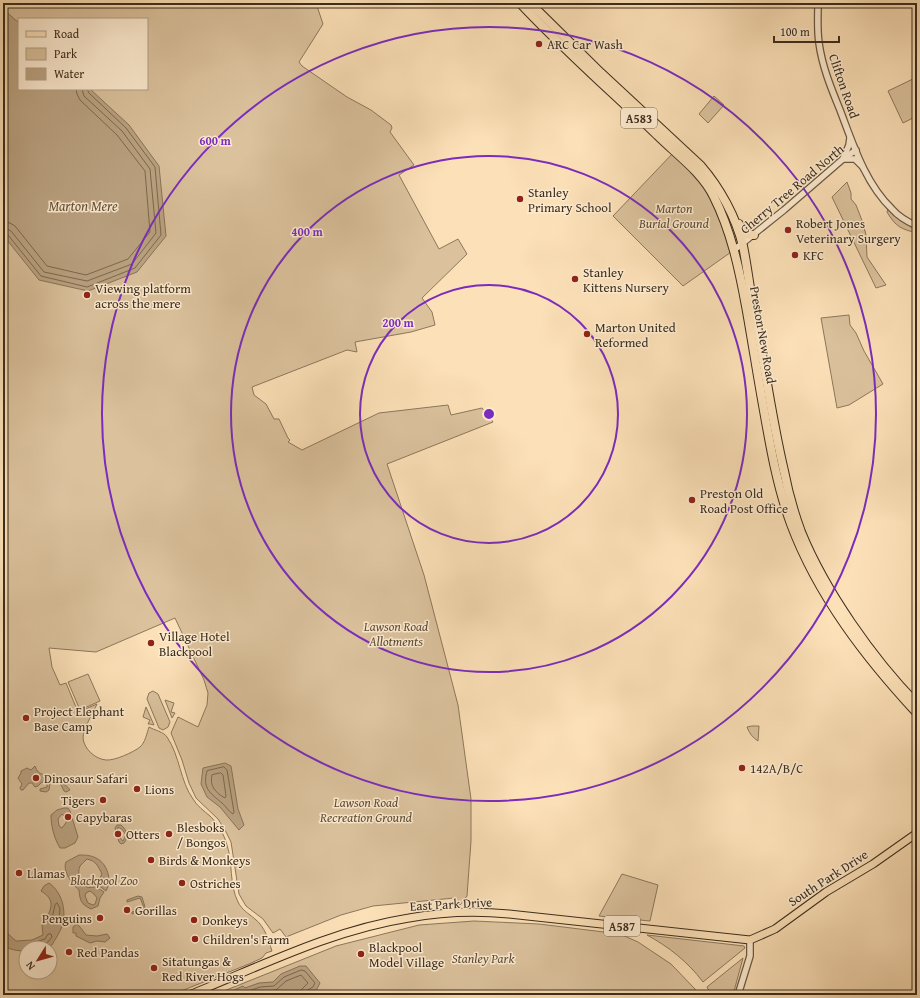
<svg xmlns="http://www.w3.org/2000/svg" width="920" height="998" font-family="'Gentium Book Plus',serif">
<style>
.green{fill:#dbc29d;stroke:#8c785c;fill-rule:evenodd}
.water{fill:#bba382;stroke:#887459;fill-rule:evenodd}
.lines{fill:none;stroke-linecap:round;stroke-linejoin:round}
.shore{stroke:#7c684f;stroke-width:1}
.tertiary-casing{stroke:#6c5a43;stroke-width:8}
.primary-casing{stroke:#3c2d1c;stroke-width:9}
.trunk-casing{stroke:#3c2d1c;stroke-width:10}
.tertiary{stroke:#fdebd0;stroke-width:5.5}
.primary{stroke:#fce0b7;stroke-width:7}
.trunk{stroke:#fce0b7;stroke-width:8}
.ring{fill:none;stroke:#7b2cbf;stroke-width:2}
.poi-dot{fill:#8f2418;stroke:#fdebd0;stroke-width:1.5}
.labels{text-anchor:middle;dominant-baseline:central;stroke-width:3;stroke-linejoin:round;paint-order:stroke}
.shield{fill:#fdebd0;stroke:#766652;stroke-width:1}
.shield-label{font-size:12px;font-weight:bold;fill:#3c2d1c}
.poi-label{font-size:13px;fill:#3c2d1c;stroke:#fdebd0;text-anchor:start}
.street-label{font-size:13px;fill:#3c2d1c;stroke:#fdebd0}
.park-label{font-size:13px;font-style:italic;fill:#5c4b36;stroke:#fdebd0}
.water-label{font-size:14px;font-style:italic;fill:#62503b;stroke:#fdebd0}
.centre{fill:#7b2cbf;stroke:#fdebd0;stroke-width:2}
.ring-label{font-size:12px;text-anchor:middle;font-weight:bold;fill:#7b2cbf;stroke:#fdebd0;stroke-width:3;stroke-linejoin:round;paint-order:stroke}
</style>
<rect width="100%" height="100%" fill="#fce0b7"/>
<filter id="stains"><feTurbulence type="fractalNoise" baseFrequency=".005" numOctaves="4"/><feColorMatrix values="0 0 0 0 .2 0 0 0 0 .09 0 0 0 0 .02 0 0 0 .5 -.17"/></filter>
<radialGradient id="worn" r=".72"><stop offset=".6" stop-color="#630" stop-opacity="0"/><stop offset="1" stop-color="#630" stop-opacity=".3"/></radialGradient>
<g class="green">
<path d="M3 3H316L323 24 299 62 302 66 347 97 371 110 391 125 392 128 390 132 414 165 399 175 439 249 458 239 467 254 422 298 432 312 435 325 411 332 355 342 357 352 347 350 252 387 254 395 266 404 274 419H279L288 438 290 440 288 442 302 450 379 413 448 405 451 415 482 408 493 422 387 464 424 575 458 705 471 799V841L467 896 460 905 454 898 373 906 341 915 286 937 280 929 273 933 263 919 246 906 243 901 239 894 231 842 225 830 218 819 196 798 189 783 182 760 171 733 178 717 198 727 207 705 208 693 204 680 175 618 96 652 49 648 52 667 60 685 66 683 78 712 97 704C93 713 83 729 83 738 84 749 95 759 106 760 114 761 134 752 140 747 145 743 147 733 149 727 154 730 164 732 167 737 180 756 180 781 193 799 197 806 204 811 210 816 218 824 224 834 227 845 233 863 229 884 238 902 242 910 248 913 255 919 265 927 268 939 272 951L266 953 262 958 249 964 171 995H3ZM19 19H147V89H19ZM26 948H50V972H26Z"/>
<polygon points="917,77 917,116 903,123 888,91"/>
<polygon points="714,96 724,105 708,123 699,114"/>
<polygon points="674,152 707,185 734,250 683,286 613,216"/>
<polygon points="847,182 851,193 851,199 856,205 863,223 866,235 867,257 886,285 876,288 832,197"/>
<path d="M888 209 917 228V233C901 229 896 227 887 212Z"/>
<polygon points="849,315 850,325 856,333 864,351 883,384 849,405 837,408 821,318"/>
<polygon points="88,674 100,701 80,710 68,682"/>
<polygon points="153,691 158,694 170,722 168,727 163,730 159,728 147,699 149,693"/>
<polygon points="165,700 174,703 171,712 175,713 172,718"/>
<polygon points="146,707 154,725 150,724 148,724 150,720 143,717"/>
<path d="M752 726H759L758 741C753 738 749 733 747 727Z"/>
<polygon points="622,874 658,885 650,921 599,916"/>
<polygon points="474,921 539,924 620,934 638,942 671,964 695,989 699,995 214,995 336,946 419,925"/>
<path d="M647 935 744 946 745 948 703 982C688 962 669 947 647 935Z"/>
<polygon points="743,958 733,995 711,995 707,987"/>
</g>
<g class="water">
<polygon points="3,9 19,23 19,89 90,89 129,125 159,166 166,236 137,272 88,291 39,280 3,235"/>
<polygon points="225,763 231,766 238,809 244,825 239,830 220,807 207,797 201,784 203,768"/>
<path d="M35 766C39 778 45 771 52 781 58 780 67 785 70 790L66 792 64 791 60 783 56 781 50 783 49 790 46 792 40 791V789L47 787V784L42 782 38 786 35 787 32 783H29L23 790H21L20 788 22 784 18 778 21 773V771L27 768 31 770Z"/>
<path d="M64 808H68L70 811 78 837 75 843 65 848H60C54 838 51 826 51 815L57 810ZM62 814 68 820 62 828 59 826 58 819Z"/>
<path d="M117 825H121C127 830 129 837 124 843L121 844 119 842 115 828ZM118 827 122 829 126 835 123 841C120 840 117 830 118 827Z"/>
<path d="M79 855C85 855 90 855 96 858 108 864 112 880 106 891L97 884 102 874C98 866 96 861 87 859 85 861 82 864 80 866 77 872 80 883 87 887 89 888 93 887 96 887L104 892 100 898 98 906 91 909C81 904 80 901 79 890 73 885 62 871 66 862ZM90 891 94 894 97 898 95 904 93 905 88 903 85 896 86 893Z"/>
<path d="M49 883C62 892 67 911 62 926 60 933 55 939 52 945L41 948H26V951C18 951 10 950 3 945L7 933 16 941 32 940 43 935 42 925C50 912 58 901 41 891L44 886Z"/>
<polygon points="138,896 142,897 145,907 144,909 132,914 132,912 143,908 143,905 140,898 127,902 127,900"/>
<polygon points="77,924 80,927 86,935 97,936 107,934 110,938 105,942 97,941 90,943 76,936 76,933 73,933 73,927"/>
<polygon points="300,966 306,966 320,983 317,989 307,995 228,995 232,991 243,986 245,988 259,983 273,982 281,974"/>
</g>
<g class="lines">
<g class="shore">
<polyline points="3,222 10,223 15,226 47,266 86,275 128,259 150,232 145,171 117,135 80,100 77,94 76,89"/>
<polyline points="3,228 7,229 11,231 44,272 87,281 132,264 156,233 150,169 122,131 84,96 82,89"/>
<polyline points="3,233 8,235 41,276 87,287 135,268 161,235 155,167 126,128 89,93 87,89"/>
<path d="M224 767 227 770 234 812 233 814C228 811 226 806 222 803 210 793 202 788 207 771Z"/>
<path d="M221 773 223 775 226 796 225 798C216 793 209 786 212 775Z"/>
<polygon points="57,903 60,908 59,921 57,923 52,918 55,905"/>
<polyline points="28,948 27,946 28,944 45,939 48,934 51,934 52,937 49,941 45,944 44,948"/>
<polyline points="234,995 241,991 246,992 260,987 274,986 284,977 301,970 305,971 315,983 313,987 306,991 306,995"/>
<polyline points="253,995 261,992 276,990 286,981 301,975 308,983 302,989 301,995"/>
</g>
<g class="tertiary-casing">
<g id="tertiary">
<path d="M818 3C818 16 817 30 819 43 822 66 831 88 840 110 853 144 865 183 892 209 898 216 908 222 917 226"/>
<polyline points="850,138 849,145 843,159 855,159 862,166"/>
<polyline points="734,250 784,210 843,159 856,150"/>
<polyline points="738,995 750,956 750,940"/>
</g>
</g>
<g class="primary-casing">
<path id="primary" d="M189 995C261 966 332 930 409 918 442 912 476 911 509 914L750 940 775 929 826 892 873 864 917 833"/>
</g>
<g class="trunk-casing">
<g id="trunk">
<path d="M520 3C563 49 611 91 657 135 676 154 702 172 714 197 731 231 739 268 746 306 752 339 757 372 763 405 770 445 777 486 791 524 818 596 866 658 917 713"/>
<path d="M530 3 601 73 701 166C720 188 736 217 743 246 747 265 749 285 753 305 764 360 771 416 784 471 788 492 794 513 801 532 825 591 873 659 917 704"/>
<polyline points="739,224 745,234 754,235"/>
</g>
</g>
<use href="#tertiary" class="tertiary"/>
<use href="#primary" class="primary"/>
<use href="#trunk" class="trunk"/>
</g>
<g class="ring">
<circle cx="489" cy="414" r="129"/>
<circle cx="489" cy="414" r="258"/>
<circle cx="489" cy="414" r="387"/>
</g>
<g class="poi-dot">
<circle cx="539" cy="44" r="4"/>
<circle cx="520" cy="199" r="4"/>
<circle cx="788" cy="230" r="4"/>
<circle cx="795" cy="255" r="4"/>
<circle cx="575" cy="279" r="4"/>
<circle cx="87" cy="295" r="4"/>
<circle cx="587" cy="334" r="4"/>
<circle cx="692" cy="500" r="4"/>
<circle cx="151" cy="643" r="4"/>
<circle cx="26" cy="718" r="4"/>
<circle cx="742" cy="768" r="4"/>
<circle cx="36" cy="778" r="4"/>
<circle cx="137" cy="789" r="4"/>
<circle cx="103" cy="800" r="4"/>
<circle cx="68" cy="817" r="4"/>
<circle cx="118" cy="834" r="4"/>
<circle cx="169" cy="834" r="4"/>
<circle cx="151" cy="860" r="4"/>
<circle cx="19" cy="873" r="4"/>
<circle cx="182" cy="883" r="4"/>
<circle cx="127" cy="910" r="4"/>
<circle cx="100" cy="918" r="4"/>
<circle cx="194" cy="920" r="4"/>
<circle cx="195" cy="939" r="4"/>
<circle cx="69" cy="952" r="4"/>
<circle cx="361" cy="954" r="4"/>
<circle cx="154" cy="968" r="4"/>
</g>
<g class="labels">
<g class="shield">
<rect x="621" y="108" width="36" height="20" rx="3"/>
<rect x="604" y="916" width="36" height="20" rx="3"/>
</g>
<g class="shield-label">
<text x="639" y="118">A583</text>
<text x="622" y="926">A587</text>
</g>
<g class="poi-label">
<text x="547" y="44">ARC Car Wash</text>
<text x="528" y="192">Stanley<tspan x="528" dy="15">Primary School</tspan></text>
<text x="796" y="223">Robert Jones<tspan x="796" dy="15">Veterinary Surgery</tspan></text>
<text x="803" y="255">KFC</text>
<text x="583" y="272">Stanley<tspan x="583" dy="15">Kittens Nursery</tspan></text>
<text x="95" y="288">Viewing platform<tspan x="95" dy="15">across the mere</tspan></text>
<text x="595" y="327">Marton United<tspan x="595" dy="15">Reformed</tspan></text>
<text x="700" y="493">Preston Old<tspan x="700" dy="15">Road Post Office</tspan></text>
<text x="159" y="636">Village Hotel<tspan x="159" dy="15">Blackpool</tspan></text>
<text x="34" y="711">Project Elephant<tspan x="34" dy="15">Base Camp</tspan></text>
<text x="750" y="768">142A/B/C</text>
<text x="44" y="778">Dinosaur Safari</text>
<text x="145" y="789">Lions</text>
<text x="95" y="800" text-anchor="end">Tigers</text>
<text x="76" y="817">Capybaras</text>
<text x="177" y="827">Blesboks<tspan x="177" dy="15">/ Bongos</tspan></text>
<text x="126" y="834">Otters</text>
<text x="159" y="860">Birds &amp; Monkeys</text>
<text x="27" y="873">Llamas</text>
<text x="190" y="883">Ostriches</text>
<text x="135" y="910">Gorillas</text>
<text x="92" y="918" text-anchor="end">Penguins</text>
<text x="202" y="920">Donkeys</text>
<text x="203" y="939">Children's Farm</text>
<text x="369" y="947">Blackpool<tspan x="369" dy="15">Model Village</tspan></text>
<text x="77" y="952">Red Pandas</text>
<text x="162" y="961">Sitatungas &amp;<tspan x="162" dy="15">Red River Hogs</tspan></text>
</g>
<g class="street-label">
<text transform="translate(844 86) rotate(71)">Clifton Road</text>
<text transform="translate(792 189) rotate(-40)">Cherry Tree Road North</text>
<text transform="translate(763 335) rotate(80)">Preston New Road</text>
<text transform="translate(828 878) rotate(-33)">South Park Drive</text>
<text transform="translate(451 904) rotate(-3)">East Park Drive</text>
</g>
<g class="park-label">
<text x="674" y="208">Marton<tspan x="674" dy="15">Burial Ground</tspan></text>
<text x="396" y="626">Lawson Road<tspan x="396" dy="15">Allotments</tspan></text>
<text x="366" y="802">Lawson Road<tspan x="366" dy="15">Recreation Ground</tspan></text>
<text x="104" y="880">Blackpool Zoo</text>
<text x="483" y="958">Stanley Park</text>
</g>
<g class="water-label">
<text x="83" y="206">Marton Mere</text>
</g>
</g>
<circle cx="489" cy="414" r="6" class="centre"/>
<g class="ring-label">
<text x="215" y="145">600 m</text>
<text x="307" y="236">400 m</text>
<text x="398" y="327">200 m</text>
</g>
<rect width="920" height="998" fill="none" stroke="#fce0b7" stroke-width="16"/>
<rect x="4" y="4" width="912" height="990" fill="none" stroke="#3c2d1c" stroke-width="2"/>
<rect x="8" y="8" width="904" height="982" fill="none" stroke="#3c2d1c"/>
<rect x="18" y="18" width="130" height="72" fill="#fdebd0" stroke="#b09f88"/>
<rect x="26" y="31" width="20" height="6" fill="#fce0b7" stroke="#b09f88"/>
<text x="54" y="38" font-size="12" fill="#3c2d1c">Road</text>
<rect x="26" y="48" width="20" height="12" fill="#dbc29d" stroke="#b09f88"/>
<text x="54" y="58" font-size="12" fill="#3c2d1c">Park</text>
<rect x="26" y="68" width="20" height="12" fill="#bba382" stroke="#b09f88"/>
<text x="54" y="78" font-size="12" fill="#3c2d1c">Water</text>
<g transform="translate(38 960) rotate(233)"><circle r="19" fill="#fdebd0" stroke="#b09f88"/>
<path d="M0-3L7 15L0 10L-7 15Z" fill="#8f2418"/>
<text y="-6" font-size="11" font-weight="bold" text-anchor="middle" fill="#3c2d1c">N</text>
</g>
<path d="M774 36v6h65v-6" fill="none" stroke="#3c2d1c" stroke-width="2"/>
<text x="780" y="36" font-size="12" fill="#3c2d1c" stroke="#fdebd0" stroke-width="3" paint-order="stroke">100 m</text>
<rect width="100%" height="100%" filter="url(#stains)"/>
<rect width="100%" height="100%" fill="url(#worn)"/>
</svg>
